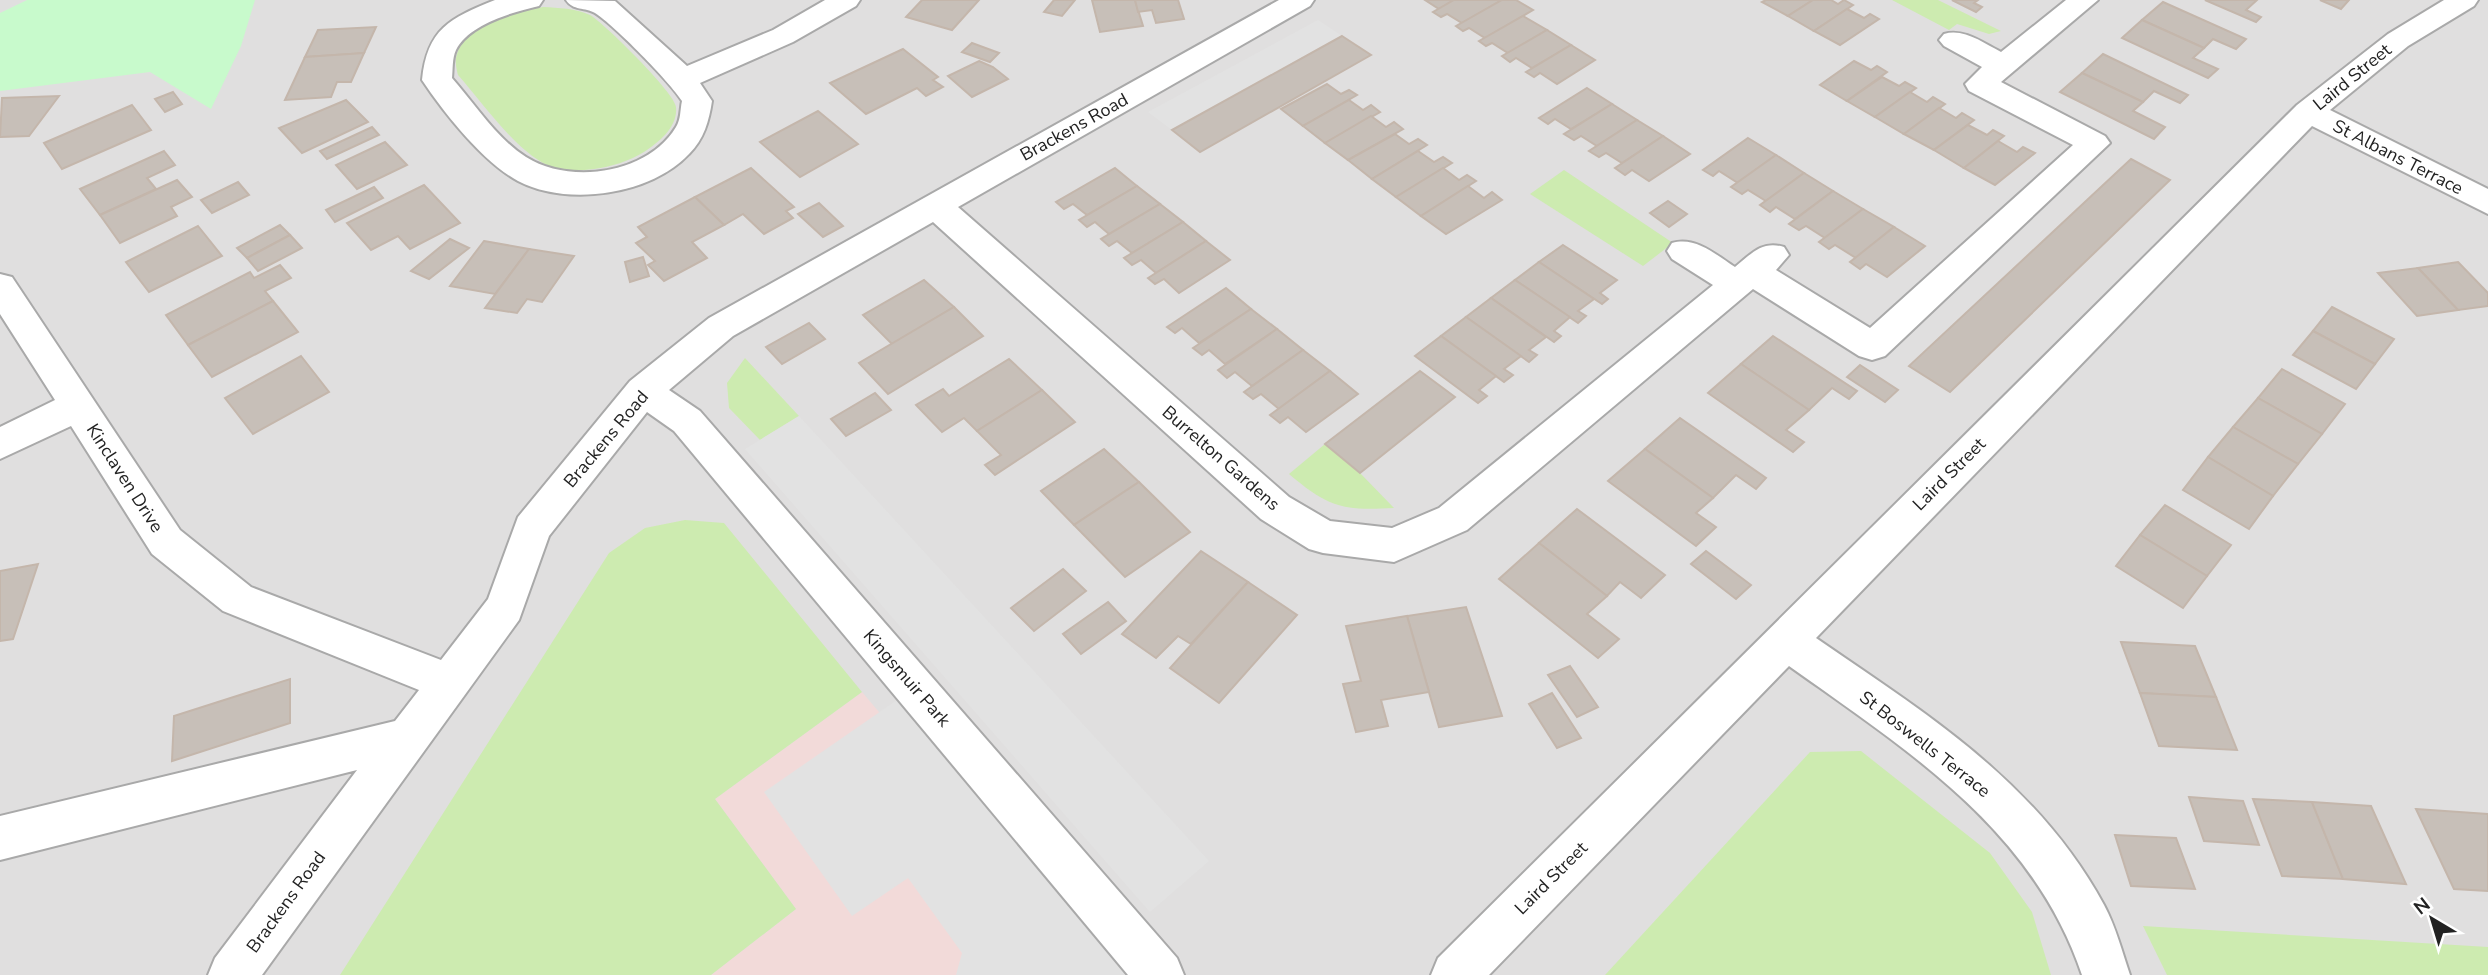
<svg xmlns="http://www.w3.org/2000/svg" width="2488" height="975" font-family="'Nunito Sans',sans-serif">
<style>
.residential{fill:#e0dfdf}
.commercial{fill:#f2dad9}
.grass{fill:#cdebb0}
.park{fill:#c8facc}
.parking{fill:#e2e2e2}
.building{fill:#c7bfb8;stroke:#c4b6ab;stroke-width:2}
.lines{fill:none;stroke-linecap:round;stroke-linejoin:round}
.minor-casing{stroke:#a9a9a9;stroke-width:4}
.minor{fill:#fff;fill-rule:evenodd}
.labels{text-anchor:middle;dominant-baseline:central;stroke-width:5;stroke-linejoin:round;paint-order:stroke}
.street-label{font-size:18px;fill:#222;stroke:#fff}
</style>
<rect width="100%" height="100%" fill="#f2efe9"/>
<rect class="residential" x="0" y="0" width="2488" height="975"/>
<polygon class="commercial" points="862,692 1102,975 711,975 796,909 715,799"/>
<g class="grass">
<polygon points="1892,0 1938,0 2001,31 1989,34 1957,24 1949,30"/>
<path d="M543 7C559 8 575 8 590 15 603 22 676 94 676 107 678 127 659 142 644 152 629 161 611 167 594 169 579 171 561 172 547 165 515 150 482 102 458 75 457 71 455 63 456 58 462 25 516 12 543 7Z"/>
<polygon points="1564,170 1673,243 1643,266 1530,194"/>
<polygon points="745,358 799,416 760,440 729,408 727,383"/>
<path d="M1325 444 1360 473 1394 508C1342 511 1328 507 1289 474Z"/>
<polygon points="685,520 724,523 862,692 715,799 796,909 711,975 340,975 609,553 645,528"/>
<polygon points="1861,751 1990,853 2032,912 2051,975 1605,975 1810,752"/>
<polygon points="2143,926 2488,947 2488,975 2167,975"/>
</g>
<polygon class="park" points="27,0 255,0 241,46 211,109 150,72 0,91 0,13"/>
<g class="parking">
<polygon points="1318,20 1342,36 1172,130 1148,112"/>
<polygon points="799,416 1209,861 1150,912 745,449"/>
<polygon points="897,700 1128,975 956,975 962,953 908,878 852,916 764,792"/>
</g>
<g class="building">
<polygon points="922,0 979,0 952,30 906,17"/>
<polygon points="1054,0 1075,0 1062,16 1044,12"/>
<polygon points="1092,0 1135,0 1143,26 1100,32"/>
<polygon points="1135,0 1178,0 1184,19 1156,23 1152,10 1138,12"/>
<polygon points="1425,0 1454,0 1439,9"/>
<polygon points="1454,0 1498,0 1500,1 1462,23 1447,14 1441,17 1433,12"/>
<polygon points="1516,0 1533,10 1485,38 1469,28 1463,31 1456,26 1502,0"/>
<polygon points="1766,0 1813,0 1788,16 1762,2"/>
<polygon points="1813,0 1831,0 1838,4 1844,0 1853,5 1814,31 1788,16"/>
<polygon points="1952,0 1978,0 1974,3 1982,7 1976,12"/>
<polygon points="2205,0 2257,0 2246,10 2261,17 2256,22"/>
<polygon points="2320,0 2349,0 2341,9"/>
<polygon points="2163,2 2246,39 2236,49 2213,39 2204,48 2142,20"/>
<polygon points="1847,9 1864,18 1870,14 1879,19 1840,45 1814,31"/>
<polygon points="1523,16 1547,30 1508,53 1492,43 1486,46 1479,41"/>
<polygon points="2142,20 2204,48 2193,58 2218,69 2208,78 2122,38"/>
<polygon points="376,27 364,53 305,57 318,30"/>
<polygon points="1547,30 1571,45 1532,68 1516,58 1510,62 1502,56"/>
<polygon points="1342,36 1371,55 1200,152 1172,130"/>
<polygon points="972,43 999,53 990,62 962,52"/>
<polygon points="1571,45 1595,60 1557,84 1540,73 1534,77 1526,72"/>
<polygon points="903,49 938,77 933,80 943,87 926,96 917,88 866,114 830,83"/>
<polygon points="364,53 351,82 337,82 331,97 285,100 305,57"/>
<polygon points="2103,54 2188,95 2180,103 2154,91 2143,102 2082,73"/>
<polygon points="979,61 993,67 1008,79 972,97 948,76"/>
<polygon points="1854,61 1871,70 1877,66 1887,72 1847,101 1820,85"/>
<polygon points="2082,73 2143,102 2133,111 2165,127 2154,139 2060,92"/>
<polygon points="1882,77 1899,86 1905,82 1916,88 1875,117 1847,101"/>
<polygon points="1327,84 1341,94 1349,90 1357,95 1303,126 1281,109"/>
<polygon points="1587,88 1612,104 1571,129 1555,119 1548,124 1539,118"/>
<polygon points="173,92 182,104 165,112 155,99"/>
<polygon points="1910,92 1927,102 1933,97 1945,104 1904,134 1875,117"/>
<polygon points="59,96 29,136 0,137 2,98"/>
<polygon points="346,100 368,122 302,153 279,128"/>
<polygon points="1349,100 1363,110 1371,105 1380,112 1325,143 1303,126"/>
<polygon points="1612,104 1637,120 1597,146 1581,136 1574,140 1564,134"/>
<polygon points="132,105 151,130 62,169 44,143"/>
<polygon points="1939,108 1956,118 1962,113 1974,120 1934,150 1904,134"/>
<polygon points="818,111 858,144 800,177 760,142"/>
<polygon points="1371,116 1386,127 1394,122 1403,129 1348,160 1325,143"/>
<polygon points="1637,120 1663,136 1622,163 1606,153 1599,157 1589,151"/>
<polygon points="1968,125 1987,135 1993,130 2004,136 1964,168 1934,150"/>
<polygon points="372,127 379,135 327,159 320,151"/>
<polygon points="1395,134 1409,144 1418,139 1427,145 1372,179 1348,160"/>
<polygon points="1663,136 1690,154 1649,181 1632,170 1625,175 1615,168"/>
<polygon points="1748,138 1776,155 1738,183 1719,171 1713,176 1703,170"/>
<polygon points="1998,141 2017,152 2023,147 2035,153 1995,185 1964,168"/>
<polygon points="385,142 407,165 357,189 336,165"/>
<polygon points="164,151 175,165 147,178 156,189 100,215 80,189"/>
<polygon points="1418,151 1434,162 1443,157 1452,163 1396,197 1372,179"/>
<polygon points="1776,155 1804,173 1766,201 1748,190 1742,194 1731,187"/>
<polygon points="2131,159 2170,180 1950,392 1909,366"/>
<polygon points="751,168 794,207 786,211 793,218 764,234 743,214 724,225 695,197"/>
<polygon points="1115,168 1137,186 1087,215 1073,204 1064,209 1056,202"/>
<polygon points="1443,168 1459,180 1467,175 1476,181 1421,216 1396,197"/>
<polygon points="1804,173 1833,191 1795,219 1776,207 1770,212 1760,205"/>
<polygon points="177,180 192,197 171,207 177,216 120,243 100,215"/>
<polygon points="238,182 249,195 212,213 201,200"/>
<polygon points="424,185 460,223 410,249 398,236 371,250 347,223"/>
<polygon points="1137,186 1160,204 1109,234 1095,222 1087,227 1079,220"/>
<polygon points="1468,186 1484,198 1492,192 1502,200 1446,234 1421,216"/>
<polygon points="374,187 383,198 335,222 326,210"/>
<polygon points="1833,191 1863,209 1825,238 1806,226 1799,230 1789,224"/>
<polygon points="695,197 724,225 692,242 707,258 664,281 648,265 655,261 636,243 647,237 638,227"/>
<polygon points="1668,201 1687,214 1669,227 1650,213"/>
<polygon points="819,203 843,226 823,237 798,214"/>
<polygon points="1160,204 1183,222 1132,253 1117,241 1109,246 1101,239"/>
<polygon points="1863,209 1894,227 1856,258 1835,245 1829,249 1819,242"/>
<polygon points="1183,222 1206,241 1156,273 1141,260 1132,265 1124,258"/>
<polygon points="280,225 290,235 247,258 237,248"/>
<polygon points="198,226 222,256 149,292 126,262"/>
<polygon points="1894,227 1925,246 1887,277 1866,264 1860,269 1850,262"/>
<polygon points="290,235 302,248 258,271 247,258"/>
<polygon points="450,239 469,248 429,279 411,271"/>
<polygon points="484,241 529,249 495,294 450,286"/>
<polygon points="1206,241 1230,260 1179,293 1164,279 1155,284 1148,278"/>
<polygon points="1563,245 1617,280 1600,293 1608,299 1602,304 1539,262"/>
<polygon points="529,249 574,256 542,302 527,299 517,313 485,308"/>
<polygon points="643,257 649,276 630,282 625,262"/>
<polygon points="1539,262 1594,299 1578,311 1586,316 1578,323 1515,280"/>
<polygon points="2458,262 2488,293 2488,306 2458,310 2418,268"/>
<polygon points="280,265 291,278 265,291 273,301 188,345 166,315 250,272 254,278"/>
<polygon points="2418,268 2458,310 2417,316 2378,273"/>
<polygon points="924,280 954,307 892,344 863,315"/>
<polygon points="1515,280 1570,317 1554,331 1561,336 1554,342 1491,298"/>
<polygon points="1226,288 1251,309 1199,343 1182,328 1175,333 1167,327"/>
<polygon points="1491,298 1546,337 1529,350 1537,355 1529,362 1466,317"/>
<polygon points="273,301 298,332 212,377 188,345"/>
<polygon points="954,307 983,336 888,394 859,363"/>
<polygon points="2332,307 2394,339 2375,364 2313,331"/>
<polygon points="1251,309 1277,329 1225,364 1209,350 1202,355 1193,348"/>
<polygon points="1466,317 1521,356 1504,369 1513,375 1504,382 1441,336"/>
<polygon points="809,323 825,339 782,364 766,347"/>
<polygon points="1277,329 1303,350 1252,386 1235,372 1227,378 1218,370"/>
<polygon points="2313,331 2375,364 2356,389 2293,355"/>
<polygon points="1441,336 1496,376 1479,390 1487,396 1478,403 1415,356"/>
<polygon points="1773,336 1857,391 1849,399 1832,388 1809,410 1741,364"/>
<polygon points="1303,350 1330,371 1279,409 1261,394 1253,399 1244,392"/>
<polygon points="301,356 329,392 253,434 225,398"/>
<polygon points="1009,359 1042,390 977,431 964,418 942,432 916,405 943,389 949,396"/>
<polygon points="1741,364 1809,410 1786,430 1804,442 1793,452 1708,393"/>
<polygon points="1860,365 1898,390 1885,402 1847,377"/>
<polygon points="2282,369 2345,404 2322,434 2258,398"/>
<polygon points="1330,371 1358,394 1306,432 1288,417 1280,423 1270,415"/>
<polygon points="1420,371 1455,397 1360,473 1325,444"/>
<polygon points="1042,390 1075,422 995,475 985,465 1001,455 977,431"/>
<polygon points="875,393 891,410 846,436 831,419"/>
<polygon points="2258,398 2322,434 2298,464 2233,427"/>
<polygon points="1680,418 1766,478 1756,489 1736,475 1713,498 1645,449"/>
<polygon points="2233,427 2298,464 2273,496 2208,457"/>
<polygon points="1104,449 1139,482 1074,525 1041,491"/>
<polygon points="1645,449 1713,498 1696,513 1716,527 1696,546 1608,481"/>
<polygon points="2208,457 2273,496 2249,529 2183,490"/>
<polygon points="1139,482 1190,532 1125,577 1074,525"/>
<polygon points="2165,505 2231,545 2207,576 2140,535"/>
<polygon points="1577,509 1665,575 1641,598 1620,582 1607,596 1539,543"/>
<polygon points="2140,535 2207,576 2183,608 2116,566"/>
<polygon points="1539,543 1607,596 1587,614 1619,639 1598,658 1499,579"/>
<polygon points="1201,551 1248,582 1191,644 1178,636 1156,658 1122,634"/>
<polygon points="1706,551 1751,585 1736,599 1691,564"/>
<polygon points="38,564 13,639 0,641 0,571"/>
<polygon points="1063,569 1086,591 1034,631 1011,608"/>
<polygon points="1248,582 1297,615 1219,703 1170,668"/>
<polygon points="1108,602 1126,621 1081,654 1063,634"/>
<polygon points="1466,607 1502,716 1439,727 1407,616"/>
<polygon points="1407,616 1429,692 1381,700 1388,726 1356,732 1343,684 1361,681 1346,626"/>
<polygon points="2121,642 2195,646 2216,697 2140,693"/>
<polygon points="1570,666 1598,707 1577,717 1548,675"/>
<polygon points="290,679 290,723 172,761 174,716"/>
<polygon points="1552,693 1581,738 1557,748 1529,704"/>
<polygon points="2140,693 2216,697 2237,750 2159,746"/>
<polygon points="2189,797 2243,801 2259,845 2204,841"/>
<polygon points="2253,799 2312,802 2343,879 2282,876"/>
<polygon points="2312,802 2371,806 2406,884 2343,879"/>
<polygon points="2416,809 2488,814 2488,891 2454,889"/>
<polygon points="2115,835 2176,838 2195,889 2131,886"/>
</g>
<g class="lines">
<g class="minor-casing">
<g id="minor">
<path d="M495 0H543L539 6C513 12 469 24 456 50 452 58 453 70 452 78 475 104 496 138 526 157 570 185 648 174 676 127 681 119 680 110 682 101 670 82 614 25 595 13 585 7 573 11 566 0L615 1 687 66 773 30 825 0H860L856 6 793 42 700 83 712 101C709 121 704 139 689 154 651 195 567 207 518 181 483 162 444 113 422 80 427 29 450 18 495 0Z"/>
<path d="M1279 0H1314L1310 6 958 207 1289 497 1330 521 1392 528 1439 508 1713 285 1672 259 1667 251 1672 243C1696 236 1716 255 1735 267 1751 254 1762 240 1784 247L1789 255 1776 270 1870 328 2073 145 1969 91 1965 84 1982 67 1944 46 1939 40 1944 34C1964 28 1983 43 2001 52L2066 0H2098L2001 82 2105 136 2110 143 1885 356 1872 360 1859 356 1753 289 1467 530 1394 562 1323 553 1309 549 1261 519 933 222 733 336 669 390 700 411 1177 958 1184 975H1128L674 431 647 412 549 536 519 620 262 975H208L215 958 357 770 0 860V816L395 721 419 690 223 611 152 554 71 426 0 459V427L55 400 0 314V274L12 277 180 530 251 587 441 660 488 599 518 517 630 381 709 318Z"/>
<path d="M2444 0H2478L2474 6 2408 46 2330 110 2488 189V214L2312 126 1816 638C1928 715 2037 782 2104 905 2116 927 2122 952 2130 975H2082C2033 829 1908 751 1789 666L1489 975H1431L1438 958 2297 105 2388 34Z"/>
</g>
</g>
<use href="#minor" class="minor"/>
</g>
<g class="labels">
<g class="street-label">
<text transform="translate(2352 77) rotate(-39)">Laird Street</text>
<text transform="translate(1074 127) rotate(-29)">Brackens Road</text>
<text transform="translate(2398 157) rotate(27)">St Albans Terrace</text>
<text transform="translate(606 439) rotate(-50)">Brackens Road</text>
<text transform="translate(1221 458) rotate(41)">Burrelton Gardens</text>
<text transform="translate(1949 474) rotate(-45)">Laird Street</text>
<text transform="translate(125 478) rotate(57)">Kinclaven Drive</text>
<text transform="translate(907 678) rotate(49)">Kingsmuir Park</text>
<text transform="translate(1925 744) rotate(38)">St Boswells Terrace</text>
<text transform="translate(1551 878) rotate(-45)">Laird Street</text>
<text transform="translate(286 902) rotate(-54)">Brackens Road</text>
</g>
</g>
<g transform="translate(2432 919) rotate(322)" stroke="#ffffff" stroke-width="5" paint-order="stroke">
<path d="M0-5L12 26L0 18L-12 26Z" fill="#222222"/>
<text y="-10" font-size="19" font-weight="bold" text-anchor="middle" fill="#222222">N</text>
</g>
</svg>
